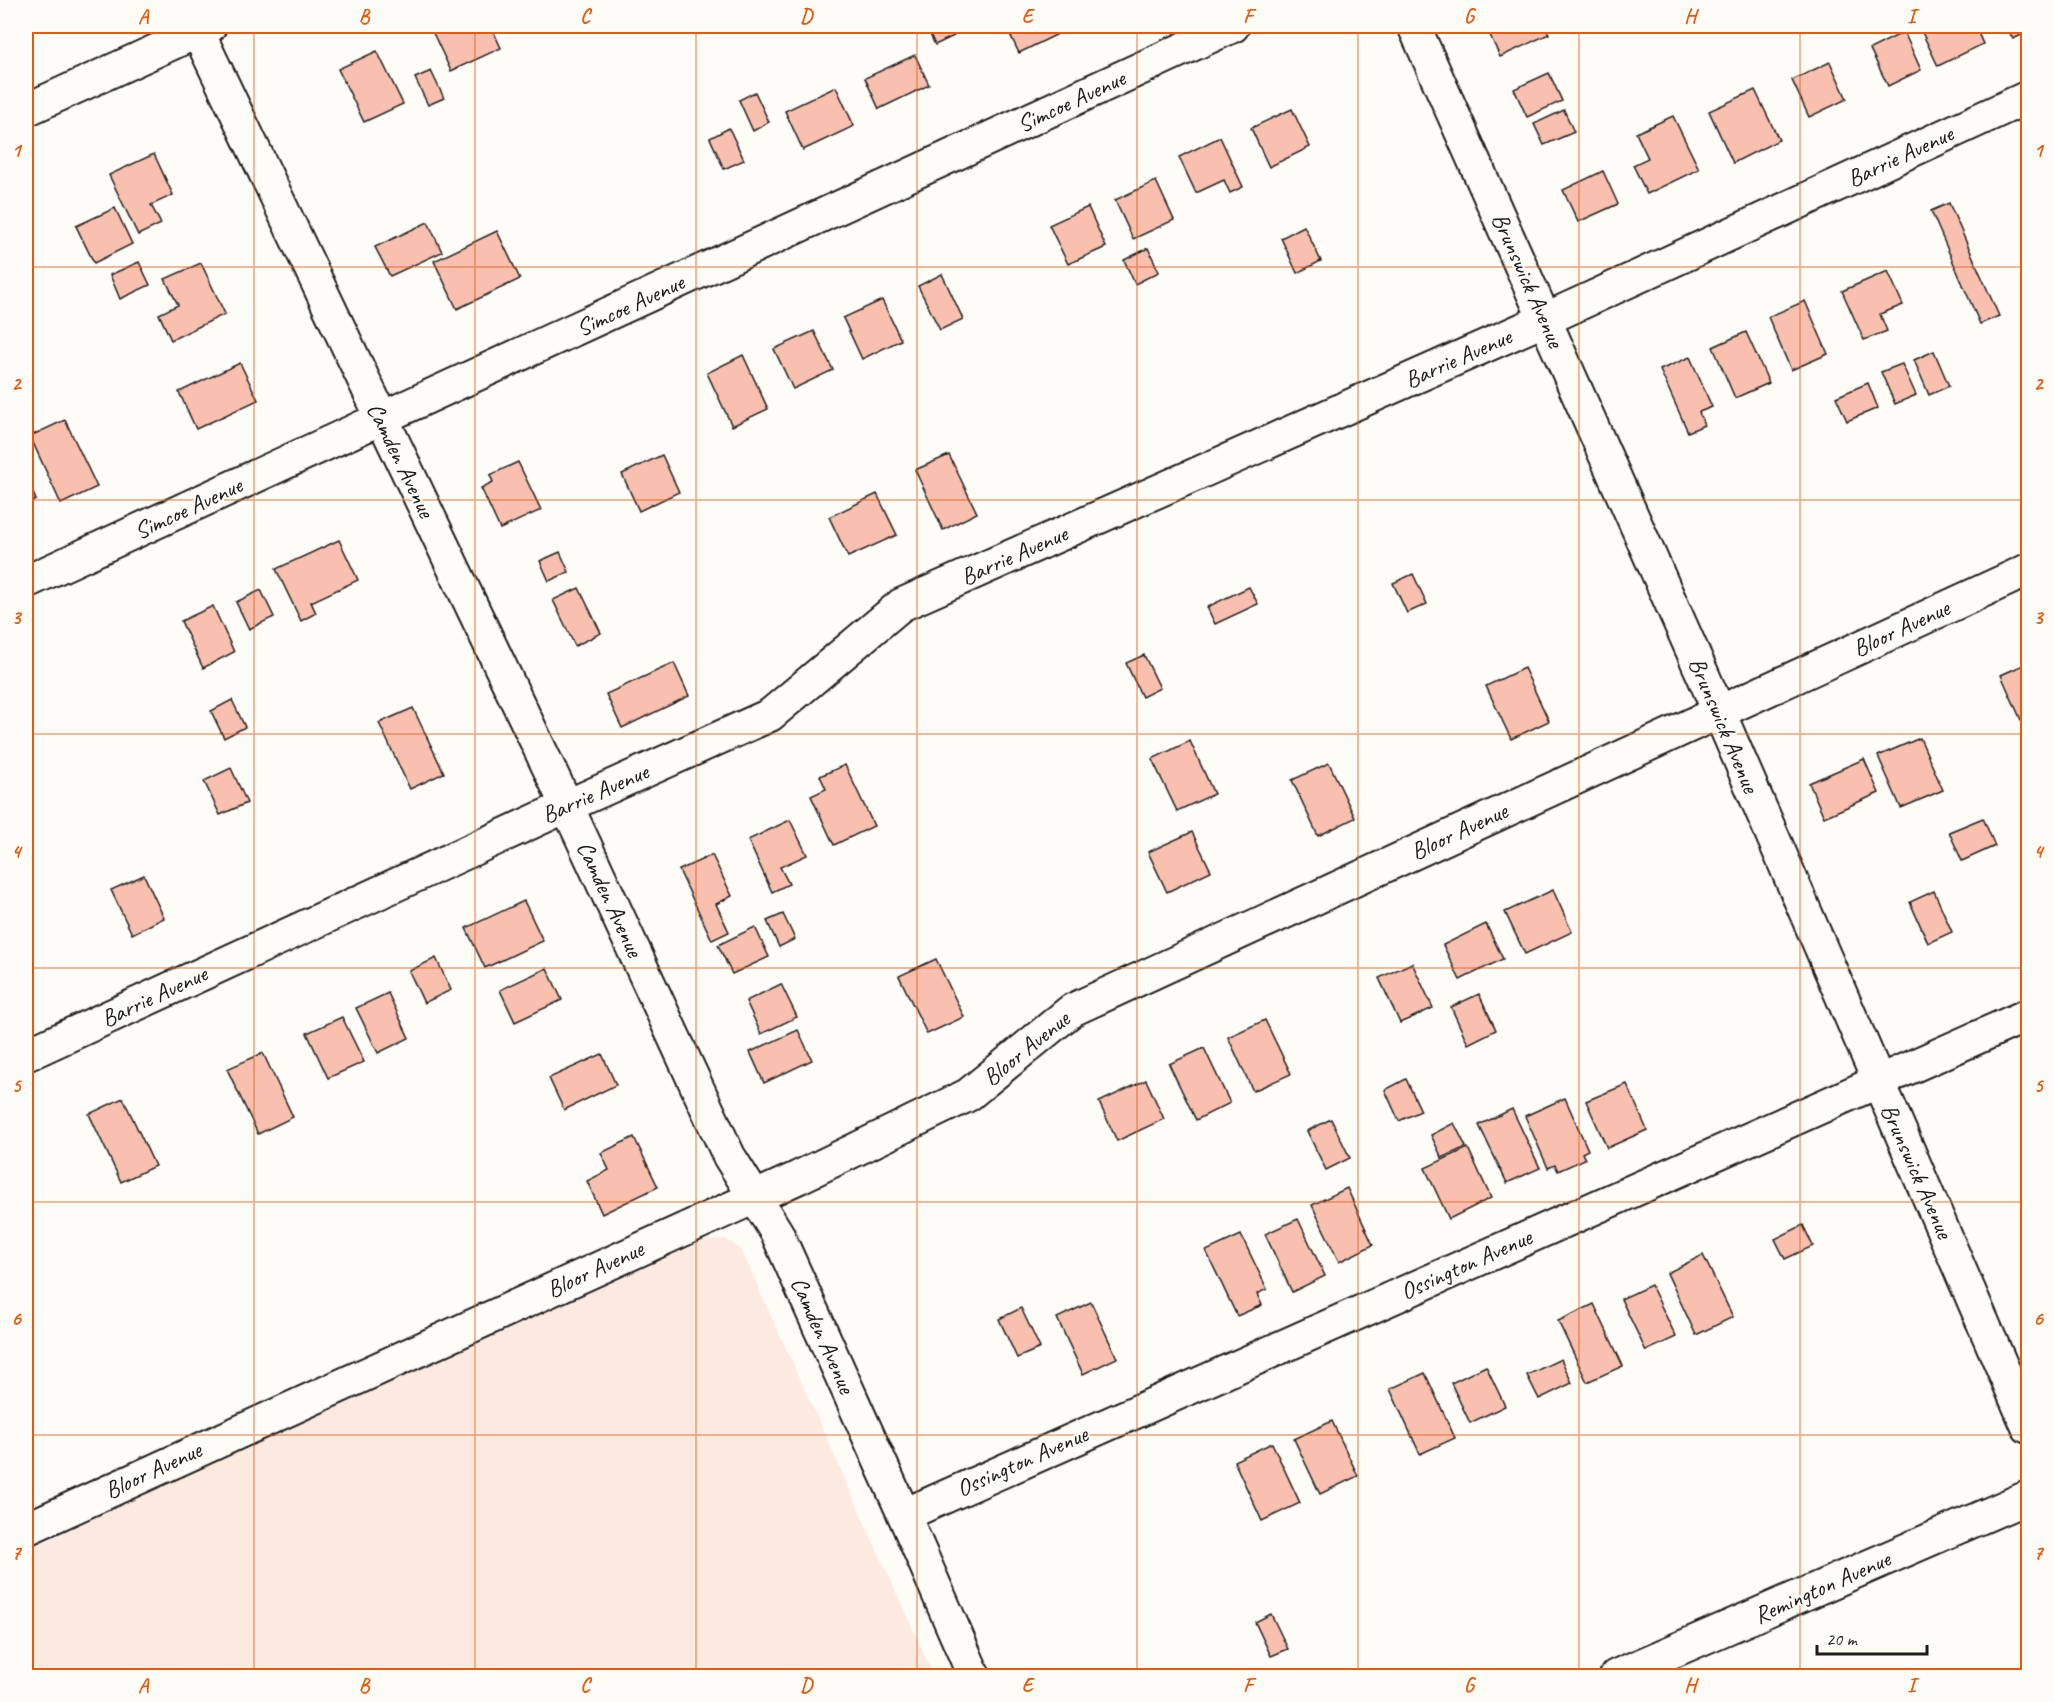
<svg xmlns="http://www.w3.org/2000/svg" width="2054" height="1702" font-family="Caveat,sans-serif">
<style>
.built{fill:#fceae1}
.building{fill:#f9c0af;stroke:#1c1c1c;stroke-width:1.5}
.lines{fill:none;stroke-linecap:round;stroke-linejoin:round}
.street-casing{stroke:#1c1c1c;stroke-width:36}
.street{stroke:#fdfcf7;stroke-width:32}
.grid{fill:none;stroke:#e8590c;stroke-width:1.5;stroke-opacity:0.55}
.labels{text-anchor:middle;dominant-baseline:central;stroke-width:4.5;stroke-linejoin:round;paint-order:stroke}
.street-label{font-size:24px;fill:#1c1c1c;stroke:#fdfcf7}
.neatline{fill:none;stroke:#e8590c;stroke-width:2}
.grid-label{font-size:20px;text-anchor:middle;font-weight:bold;fill:#e8590c}
</style>
<rect width="100%" height="100%" fill="#fdfcf7"/>
<filter id="ink" filterUnits="userSpaceOnUse"><feTurbulence type="fractalNoise" baseFrequency=".0167" numOctaves="2"/><feDisplacementMap in="SourceGraphic" scale="12" xChannelSelector="R" yChannelSelector="G"/><feConvolveMatrix kernelMatrix="1 2 1 2 8 2 1 2 1" color-interpolation-filters="sRGB"/></filter>
<g filter="url(#ink)">
<polygon class="built" points="726,1239 739,1248 746,1260 934,1676 26,1676 26,1550 664,1253 698,1241"/>
<g class="building">
<polygon points="444,26 491,26 501,48 451,71 432,31"/>
<polygon points="926,26 949,26 954,36 935,45"/>
<polygon points="1006,26 1071,26 1072,27 1019,53"/>
<polygon points="1486,26 1545,26 1549,34 1500,57"/>
<polygon points="1919,26 1975,26 1983,44 1938,66"/>
<polygon points="2006,26 2028,26 2028,32 2013,39"/>
<polygon points="1904,32 1921,70 1888,86 1870,49"/>
<polygon points="377,51 403,104 364,122 338,69"/>
<polygon points="915,55 929,85 879,109 865,78"/>
<polygon points="1830,62 1847,99 1809,117 1792,80"/>
<polygon points="431,71 444,98 428,105 415,78"/>
<polygon points="1549,73 1562,101 1527,117 1514,89"/>
<polygon points="836,87 854,126 803,150 785,111"/>
<polygon points="1755,90 1779,140 1733,163 1709,111"/>
<polygon points="755,92 769,122 753,131 739,100"/>
<polygon points="1292,109 1310,147 1269,167 1251,128"/>
<polygon points="1564,110 1574,132 1544,145 1534,124"/>
<polygon points="1673,116 1699,169 1647,194 1633,165 1648,158 1636,133"/>
<polygon points="729,128 744,160 724,169 710,138"/>
<polygon points="1220,137 1243,187 1230,193 1224,180 1196,193 1179,157"/>
<polygon points="154,154 173,195 151,205 161,224 138,235 109,175"/>
<polygon points="1603,171 1618,204 1578,222 1563,190"/>
<polygon points="1156,181 1174,220 1133,239 1115,200"/>
<polygon points="1949,203 1999,316 1980,324 1931,211"/>
<polygon points="1088,207 1106,247 1068,264 1049,225"/>
<polygon points="115,208 132,244 94,263 76,226"/>
<polygon points="428,222 442,252 390,276 375,247"/>
<polygon points="1304,226 1321,261 1297,273 1281,238"/>
<polygon points="497,231 520,279 457,309 434,261"/>
<polygon points="1148,248 1159,272 1135,284 1124,260"/>
<polygon points="139,262 150,285 120,299 110,275"/>
<polygon points="201,263 225,314 171,340 159,314 178,305 165,279"/>
<polygon points="1888,271 1903,305 1880,314 1887,331 1864,340 1842,291"/>
<polygon points="942,274 963,319 940,330 918,286"/>
<polygon points="882,300 901,340 862,359 843,318"/>
<polygon points="1805,301 1828,354 1791,370 1768,317"/>
<polygon points="814,331 833,370 793,389 774,349"/>
<polygon points="1746,332 1769,383 1735,398 1713,347"/>
<polygon points="1934,351 1949,386 1929,395 1914,360"/>
<polygon points="743,355 768,409 732,426 707,373"/>
<polygon points="1690,357 1712,407 1699,412 1704,425 1688,432 1660,370"/>
<polygon points="240,363 258,400 196,429 179,392"/>
<polygon points="1902,364 1916,395 1895,404 1881,372"/>
<polygon points="1868,383 1878,408 1847,421 1836,397"/>
<polygon points="65,420 97,487 61,504 30,436"/>
<polygon points="662,455 679,492 639,511 622,474"/>
<polygon points="949,455 977,513 943,530 915,470"/>
<polygon points="518,462 541,510 500,529 481,488 493,482 490,475"/>
<polygon points="26,477 36,500 26,505"/>
<polygon points="877,494 897,535 848,557 829,517"/>
<polygon points="339,540 358,580 311,602 316,613 301,621 276,569"/>
<polygon points="560,552 569,572 549,581 540,561"/>
<polygon points="1413,574 1427,604 1407,613 1393,583"/>
<polygon points="1249,587 1258,604 1215,624 1207,607"/>
<polygon points="579,588 601,633 575,646 553,600"/>
<polygon points="261,590 274,617 249,629 236,602"/>
<polygon points="213,606 234,652 203,668 181,621"/>
<polygon points="1144,655 1160,688 1142,697 1126,663"/>
<polygon points="674,663 689,696 622,728 606,694"/>
<polygon points="2028,663 2028,717 2021,720 2001,675"/>
<polygon points="1524,668 1549,721 1511,739 1486,686"/>
<polygon points="232,700 245,727 224,738 211,711"/>
<polygon points="413,708 444,773 410,789 379,723"/>
<polygon points="1920,738 1943,790 1901,808 1878,756"/>
<polygon points="1190,741 1214,794 1177,811 1152,759"/>
<polygon points="1864,759 1879,793 1824,817 1809,783"/>
<polygon points="1329,763 1355,818 1318,836 1292,780"/>
<polygon points="845,765 874,826 834,845 811,796 826,789 820,776"/>
<polygon points="231,768 247,803 220,815 204,781"/>
<polygon points="1983,818 1995,846 1962,861 1949,832"/>
<polygon points="790,820 807,855 780,867 789,884 772,892 748,840"/>
<polygon points="1192,832 1211,871 1167,892 1148,852"/>
<polygon points="712,855 732,896 716,904 729,932 712,940 679,870"/>
<polygon points="144,875 164,918 132,934 111,890"/>
<polygon points="1553,890 1572,932 1525,954 1505,912"/>
<polygon points="1934,891 1952,932 1928,943 1910,902"/>
<polygon points="524,901 543,941 485,968 466,928"/>
<polygon points="783,914 795,939 779,947 767,921"/>
<polygon points="1486,924 1503,959 1460,980 1443,945"/>
<polygon points="755,927 769,957 732,974 718,945"/>
<polygon points="436,958 451,990 424,1003 409,971"/>
<polygon points="936,959 964,1017 927,1034 899,976"/>
<polygon points="1412,963 1433,1008 1400,1023 1379,978"/>
<polygon points="547,968 562,1000 515,1022 500,990"/>
<polygon points="781,984 797,1017 761,1034 746,1001"/>
<polygon points="388,993 409,1038 378,1053 356,1008"/>
<polygon points="1479,994 1496,1030 1468,1044 1451,1007"/>
<polygon points="342,1017 364,1062 328,1078 307,1033"/>
<polygon points="1265,1020 1291,1074 1253,1091 1228,1037"/>
<polygon points="798,1030 812,1060 764,1083 750,1052"/>
<polygon points="1204,1048 1230,1103 1196,1120 1169,1064"/>
<polygon points="263,1053 293,1117 258,1134 227,1069"/>
<polygon points="602,1054 616,1085 564,1110 549,1078"/>
<polygon points="1406,1079 1421,1111 1399,1121 1385,1090"/>
<polygon points="1146,1080 1164,1119 1117,1141 1099,1102"/>
<polygon points="1627,1084 1647,1130 1607,1148 1586,1101"/>
<polygon points="123,1098 155,1166 121,1182 89,1114"/>
<polygon points="1565,1098 1588,1150 1582,1153 1585,1159 1558,1171 1555,1165 1548,1168 1525,1116"/>
<polygon points="1512,1109 1540,1168 1507,1183 1479,1125"/>
<polygon points="1331,1119 1350,1158 1326,1170 1307,1131"/>
<polygon points="1454,1123 1466,1147 1442,1158 1431,1135"/>
<polygon points="634,1137 658,1187 602,1214 587,1181 609,1170 601,1153"/>
<polygon points="1468,1148 1491,1198 1449,1219 1425,1168"/>
<polygon points="1347,1188 1373,1245 1339,1262 1312,1205"/>
<polygon points="1298,1219 1325,1276 1292,1292 1265,1234"/>
<polygon points="1803,1225 1813,1246 1785,1259 1775,1239"/>
<polygon points="1241,1235 1267,1289 1257,1294 1262,1305 1237,1316 1206,1251"/>
<polygon points="1703,1255 1733,1317 1696,1335 1667,1273"/>
<polygon points="1651,1285 1676,1337 1646,1351 1621,1299"/>
<polygon points="1091,1302 1117,1358 1083,1374 1057,1318"/>
<polygon points="1594,1304 1623,1366 1587,1382 1558,1321"/>
<polygon points="1021,1308 1040,1348 1017,1358 999,1319"/>
<polygon points="1561,1359 1572,1383 1539,1399 1527,1375"/>
<polygon points="1486,1366 1505,1406 1470,1423 1451,1383"/>
<polygon points="1425,1373 1455,1438 1420,1454 1390,1389"/>
<polygon points="1332,1421 1358,1476 1320,1494 1294,1439"/>
<polygon points="1272,1443 1300,1503 1262,1521 1234,1461"/>
<polygon points="1271,1614 1288,1649 1271,1656 1255,1622"/>
</g>
<g class="lines">
<g class="street-casing">
<g id="street">
<polyline points="195,26 567,806 729,1156 777,1233 904,1515 974,1676"/>
<polyline points="1414,26 1703,675 2028,1427"/>
<polyline points="26,110 210,26"/>
<polyline points="26,582 1233,26"/>
<polyline points="26,1055 567,806 770,715 901,605 1546,319 2028,97"/>
<polyline points="904,1515 2028,1015"/>
<polyline points="26,1529 797,1178 968,1095 1072,1010 2028,570"/>
<polyline points="1616,1676 2028,1497"/>
</g>
</g>
<use href="#street" class="street"/>
</g>
</g>
<path class="grid" d="M254 26V1676M475 26V1676M696 26V1676M917 26V1676M1137 26V1676M1358 26V1676M1579 26V1676M1800 26V1676M26 267H2028M26 500H2028M26 734H2028M26 968H2028M26 1202H2028M26 1435H2028"/>
<g class="labels">
<g class="street-label">
<text transform="translate(1071 101) rotate(-25)">Simcoe Avenue</text>
<text transform="translate(1900 156) rotate(-25)">Barrie Avenue</text>
<text transform="translate(1528 280) rotate(66)">Brunswick Avenue</text>
<text transform="translate(630 305) rotate(-25)">Simcoe Avenue</text>
<text transform="translate(1458 358) rotate(-24)">Barrie Avenue</text>
<text transform="translate(401 460) rotate(64)">Camden Avenue</text>
<text transform="translate(188 508) rotate(-25)">Simcoe Avenue</text>
<text transform="translate(1014 555) rotate(-24)">Barrie Avenue</text>
<text transform="translate(1901 628) rotate(-25)">Bloor Avenue</text>
<text transform="translate(1724 725) rotate(67)">Brunswick Avenue</text>
<text transform="translate(595 793) rotate(-24)">Barrie Avenue</text>
<text transform="translate(1459 831) rotate(-25)">Bloor Avenue</text>
<text transform="translate(610 899) rotate(65)">Camden Avenue</text>
<text transform="translate(154 996) rotate(-25)">Barrie Avenue</text>
<text transform="translate(1026 1048) rotate(-39)">Bloor Avenue</text>
<text transform="translate(1917 1171) rotate(66)">Brunswick Avenue</text>
<text transform="translate(1466 1264) rotate(-24)">Ossington Avenue</text>
<text transform="translate(595 1269) rotate(-25)">Bloor Avenue</text>
<text transform="translate(823 1335) rotate(66)">Camden Avenue</text>
<text transform="translate(1022 1461) rotate(-24)">Ossington Avenue</text>
<text transform="translate(153 1470) rotate(-25)">Bloor Avenue</text>
<text transform="translate(1822 1587) rotate(-24)">Remington Avenue</text>
</g>
</g>
<rect width="2054" height="1702" fill="none" stroke="#fdfcf7" stroke-width="66"/>
<path d="M1817 1645v9h110v-9" fill="none" stroke="#1c1c1c" stroke-width="3"/>
<text x="1826" y="1645" font-size="18" fill="#1c1c1c" stroke="#fdfcf7" stroke-width="4.5" paint-order="stroke">20 m</text>
<rect x="33" y="33" width="1988" height="1636" class="neatline"/>
<g class="grid-label">
<text x="143" y="23">A</text>
<text x="364" y="23">B</text>
<text x="585" y="23">C</text>
<text x="806" y="23">D</text>
<text x="1027" y="23">E</text>
<text x="1248" y="23">F</text>
<text x="1469" y="23">G</text>
<text x="1690" y="23">H</text>
<text x="1911" y="23">I</text>
<text x="16" y="157">1</text>
<text x="2038" y="157">1</text>
<text x="16" y="390">2</text>
<text x="2038" y="390">2</text>
<text x="16" y="624">3</text>
<text x="2038" y="624">3</text>
<text x="16" y="858">4</text>
<text x="2038" y="858">4</text>
<text x="16" y="1092">5</text>
<text x="2038" y="1092">5</text>
<text x="16" y="1325">6</text>
<text x="2038" y="1325">6</text>
<text x="16" y="1559">7</text>
<text x="2038" y="1559">7</text>
<text x="143" y="1692">A</text>
<text x="364" y="1692">B</text>
<text x="585" y="1692">C</text>
<text x="806" y="1692">D</text>
<text x="1027" y="1692">E</text>
<text x="1248" y="1692">F</text>
<text x="1469" y="1692">G</text>
<text x="1690" y="1692">H</text>
<text x="1911" y="1692">I</text>
</g>
</svg>
